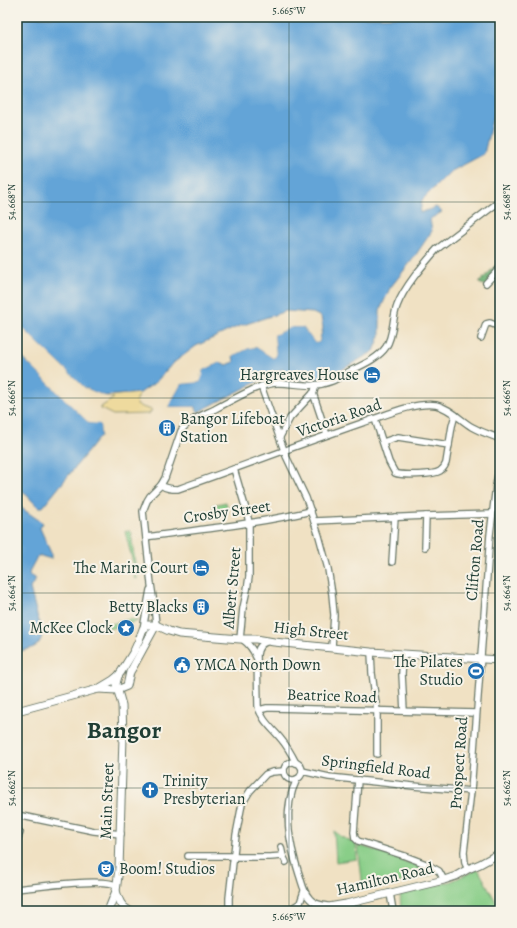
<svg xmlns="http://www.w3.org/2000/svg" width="517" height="928" font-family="Alegreya,serif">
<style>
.green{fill:#89ce88;stroke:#54865e}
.forest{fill:#6eb174;stroke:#467754}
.sand{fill:#eeda9e;stroke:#868c69}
.water{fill:#63a4d7;stroke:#417086}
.pier{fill:#f0e1c3}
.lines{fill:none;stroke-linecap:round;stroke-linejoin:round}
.minor-casing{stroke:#687666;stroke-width:8}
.major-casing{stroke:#687666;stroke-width:9}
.minor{stroke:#fff;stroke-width:5.5}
.major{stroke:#fff;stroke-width:7}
.ticks{fill:none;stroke:#1f3d34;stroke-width:1;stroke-opacity:0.45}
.labels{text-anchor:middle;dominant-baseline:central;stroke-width:4;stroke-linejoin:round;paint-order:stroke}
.poi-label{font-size:16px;fill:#1f3d34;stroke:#f7f3e8;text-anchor:end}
.street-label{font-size:16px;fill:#1f3d34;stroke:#f7f3e8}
.town-label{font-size:24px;font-weight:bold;fill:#1f3d34;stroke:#f7f3e8}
.neatline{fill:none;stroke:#1f3d34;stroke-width:1.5}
.ticks-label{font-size:10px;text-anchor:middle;fill:#1f3d34}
</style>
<rect width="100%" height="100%" fill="#f7f3e8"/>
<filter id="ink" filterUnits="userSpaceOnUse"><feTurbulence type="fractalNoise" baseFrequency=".025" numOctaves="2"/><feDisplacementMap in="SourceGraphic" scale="8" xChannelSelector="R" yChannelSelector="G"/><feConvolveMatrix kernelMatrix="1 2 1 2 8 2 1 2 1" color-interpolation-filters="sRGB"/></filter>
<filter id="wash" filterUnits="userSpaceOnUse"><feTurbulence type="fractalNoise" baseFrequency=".012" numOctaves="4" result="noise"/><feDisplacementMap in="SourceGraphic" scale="16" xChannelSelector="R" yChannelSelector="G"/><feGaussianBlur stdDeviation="0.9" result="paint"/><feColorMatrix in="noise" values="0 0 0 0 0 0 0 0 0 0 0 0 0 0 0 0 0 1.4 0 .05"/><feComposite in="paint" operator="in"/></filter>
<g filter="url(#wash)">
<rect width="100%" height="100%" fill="#f0e1c3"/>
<g class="green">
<polygon points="226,502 228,511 214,513 213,505"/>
<polygon points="125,531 130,531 131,532 137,579 134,578 135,576 136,575"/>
<polygon points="130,619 138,621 108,629 107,625"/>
<polygon points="334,831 342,837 356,844 357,859 336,862"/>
<path d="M358 845 402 859V861C412 864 427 866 432 875L382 886 373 885 363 889Z"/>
<polygon points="478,869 500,909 500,911 401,911 400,894 452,881"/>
</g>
<polygon class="forest" points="500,261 500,276 490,288 479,283"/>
<polygon class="sand" points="140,393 136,399 137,405 145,408 152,410 149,414 113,415 101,409 101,407 114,398 104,396"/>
<g class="water">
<polygon points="17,17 500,17 500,109 493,116 484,154 450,172 422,200 420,213 436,207 442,212 430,219 432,231 413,259 390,288 380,310 380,336 374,351 331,376 314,380 298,380 289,376 282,369 198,412 195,407 168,407 181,384 200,382 202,371 220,362 227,365 234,362 233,356 249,348 256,347 273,358 276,356 274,335 291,327 303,327 315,343 319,342 323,328 321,317 313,313 286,311 237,327 196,346 172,364 156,382 140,393 104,396 85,388 17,323"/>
<polygon points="17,352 89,423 100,423 101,435 43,507 38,507 17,485"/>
<path d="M17 505 43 523 40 528 51 553V559L41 556 37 557 30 570 29 575 36 579 30 588 42 634C40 649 30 648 17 652Z"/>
</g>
<g class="pier">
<polygon points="17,323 85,388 104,396 112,397 103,397 84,389 17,325"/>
<polygon points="291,325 304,325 316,341 317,340 320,333 319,342 315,343 303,327 292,327 274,335 276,356 273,358 256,347 249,348 231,357 232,354 248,347 256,345 273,356 274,355 272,334"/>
<polygon points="17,350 90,421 102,422 103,435 101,435 100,424 89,423 17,352"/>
<polygon points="219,360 222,361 202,371 203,375 200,382 181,384 168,407 195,407 193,409 166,408 166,406 180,382 199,380 201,375 201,369"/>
</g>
</g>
<g filter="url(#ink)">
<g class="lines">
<g class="minor-casing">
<g id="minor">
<polyline points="486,283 500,268"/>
<polyline points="481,338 486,324 490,323 500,327"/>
<polyline points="261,386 286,456 306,498 319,536 328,569 332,594 334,615 332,647"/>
<polyline points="313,393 327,435"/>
<path d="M375 419 389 462 395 473C402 476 434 475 440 471 443 469 445 466 446 463L452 426 455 415"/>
<polyline points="280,437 290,418 314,392 316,385"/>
<polyline points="383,442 398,437 449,445"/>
<polyline points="234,469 247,513 249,523 249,577 247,590 243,608 240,639"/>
<path d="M161 485C166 489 172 489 178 489 240 467 301 444 362 423 384 416 413 402 436 405 450 408 460 420 472 427 481 432 491 435 500 439"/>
<polyline points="314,521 426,516 492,514"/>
<path d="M146 537C201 529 257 524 311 511"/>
<polyline points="425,547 426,516"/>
<polyline points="392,562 395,517"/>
<path d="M156 625 154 604 151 584 143 511 147 501 150 496 161 485 165 478 181 431C188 420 203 415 215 409 228 402 241 395 254 389 262 386 269 383 278 383 298 383 312 389 332 381 337 379 343 375 348 372 360 366 378 359 386 347 394 335 392 319 397 306 404 287 423 265 437 249L500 201"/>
<polyline points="143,629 150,590"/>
<path d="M242 639C249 644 253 649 256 657"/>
<path d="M268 641C261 644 258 647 257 655L258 706C261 720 273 729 281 739 287 746 292 755 296 763"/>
<polyline points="371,652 372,673 377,711 377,754"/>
<polyline points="403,654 402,674 404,711"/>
<polyline points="259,710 267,708 273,708 476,713"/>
<circle cx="293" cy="771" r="9"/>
<polyline points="302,771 329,777 413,786 471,791"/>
<path d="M297 779C282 809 289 843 299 874 302 882 303 892 310 899 314 904 320 905 327 906"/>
<polyline points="358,780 354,832 355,838 358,841 405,856 426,864 439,871 444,880"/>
<polyline points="17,815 94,831 121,834"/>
<polyline points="17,840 20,833"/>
<polyline points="281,847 283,856 286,862"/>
<polyline points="188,856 231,856 237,857 270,857 283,856"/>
<polyline points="468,869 465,863 464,852 471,791 490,535 496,485 500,464"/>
<path d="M17 889C34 887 107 877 117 886"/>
<polyline points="390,893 393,911"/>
<polyline points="289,910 300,903 304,891"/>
<polyline points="229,911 229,898 236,835 242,804 250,791 266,774 272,772 284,771"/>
</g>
</g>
<g class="major-casing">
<g id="major">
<polyline points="98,689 117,690 127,686 130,672 133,667 156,625"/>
<polyline points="17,711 98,689 113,680 118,676 121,672 134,651 139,640 143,629 147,625 156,625 169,631 179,634 240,639 256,639 274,642 371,652 500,660"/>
<path d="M116 891C119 900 121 907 130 911"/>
<polyline points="108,911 116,891 119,869 123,737 122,705 116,684 118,676"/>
<polyline points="270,911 317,909 346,904 444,880 456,876 468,869 480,864 500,853"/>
</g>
</g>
<use href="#minor" class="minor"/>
<use href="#major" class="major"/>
</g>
</g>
<path class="ticks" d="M289 17V911M17 202H500M17 398H500M17 593H500M17 788H500"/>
<defs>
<g id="hotel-disc" transform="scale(0.9)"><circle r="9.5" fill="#1f6fb2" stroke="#f7f3e8"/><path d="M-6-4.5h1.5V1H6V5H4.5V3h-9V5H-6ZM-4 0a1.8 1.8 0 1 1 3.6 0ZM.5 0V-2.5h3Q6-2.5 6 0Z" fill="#fff"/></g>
<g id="building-disc" transform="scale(0.9)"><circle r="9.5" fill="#1f6fb2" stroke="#f7f3e8"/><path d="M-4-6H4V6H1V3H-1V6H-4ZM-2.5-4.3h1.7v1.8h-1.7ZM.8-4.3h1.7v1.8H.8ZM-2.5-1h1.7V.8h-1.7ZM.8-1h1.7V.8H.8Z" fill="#fff"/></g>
<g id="sight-disc" transform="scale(0.9)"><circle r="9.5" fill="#1f6fb2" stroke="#f7f3e8"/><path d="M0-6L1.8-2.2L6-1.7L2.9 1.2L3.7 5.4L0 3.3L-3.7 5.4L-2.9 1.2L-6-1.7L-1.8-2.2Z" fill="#fff"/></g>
<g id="civic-disc" transform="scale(0.9)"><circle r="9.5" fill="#1f6fb2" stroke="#f7f3e8"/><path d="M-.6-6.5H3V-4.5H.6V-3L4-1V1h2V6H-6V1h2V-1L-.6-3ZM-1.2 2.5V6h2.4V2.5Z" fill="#fff"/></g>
<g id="stadium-disc" transform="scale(0.9)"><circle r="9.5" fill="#1f6fb2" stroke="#f7f3e8"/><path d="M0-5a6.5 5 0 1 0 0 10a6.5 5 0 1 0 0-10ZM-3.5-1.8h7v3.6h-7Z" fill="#fff"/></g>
<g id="church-disc" transform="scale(0.9)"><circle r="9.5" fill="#1f6fb2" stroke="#f7f3e8"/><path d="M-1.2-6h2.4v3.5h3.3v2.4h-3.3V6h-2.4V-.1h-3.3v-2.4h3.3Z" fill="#fff"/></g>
<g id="theatre-disc" transform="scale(0.9)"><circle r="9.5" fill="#1f6fb2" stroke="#f7f3e8"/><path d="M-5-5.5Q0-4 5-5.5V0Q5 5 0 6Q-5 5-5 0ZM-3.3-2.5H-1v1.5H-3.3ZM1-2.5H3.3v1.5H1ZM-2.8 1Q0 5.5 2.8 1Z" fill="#fff"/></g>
</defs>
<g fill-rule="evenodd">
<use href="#hotel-disc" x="372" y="375"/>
<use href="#building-disc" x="167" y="428"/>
<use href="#hotel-disc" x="201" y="568"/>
<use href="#building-disc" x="201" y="607"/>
<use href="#sight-disc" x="126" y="628"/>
<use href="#civic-disc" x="182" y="665"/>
<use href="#stadium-disc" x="476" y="671"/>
<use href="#church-disc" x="150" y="790"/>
<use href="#theatre-disc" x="106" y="869"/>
</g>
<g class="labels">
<g class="poi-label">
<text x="359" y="375">Hargreaves House</text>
<text x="180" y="419" text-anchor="start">Bangor Lifeboat<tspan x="180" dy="18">Station</tspan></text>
<text x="188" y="568">The Marine Court</text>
<text x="188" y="607">Betty Blacks</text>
<text x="113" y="628">McKee Clock</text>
<text x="463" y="662">The Pilates<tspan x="463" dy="18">Studio</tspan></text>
<text x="195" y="665" text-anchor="start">YMCA North Down</text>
<text x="163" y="781" text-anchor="start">Trinity<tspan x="163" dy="18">Presbyterian</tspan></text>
<text x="119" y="869" text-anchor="start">Boom! Studios</text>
</g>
<g class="street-label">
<text transform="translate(339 418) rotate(-19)">Victoria Road</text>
<text transform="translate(227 512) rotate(-8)">Crosby Street</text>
<text transform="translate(475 560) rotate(-85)">Clifton Road</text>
<text transform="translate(232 588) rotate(-85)">Albert Street</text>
<text transform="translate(311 631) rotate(6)">High Street</text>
<text transform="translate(332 696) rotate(2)">Beatrice Road</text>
<text transform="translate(459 763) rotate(-86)">Prospect Road</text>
<text transform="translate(376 767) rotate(7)">Springfield Road</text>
<text transform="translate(107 801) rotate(-88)">Main Street</text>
<text transform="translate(385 879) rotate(-13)">Hamilton Road</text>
</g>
<g class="town-label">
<text x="124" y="730">Bangor</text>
</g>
</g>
<rect width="517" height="928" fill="none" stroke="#f7f3e8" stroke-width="44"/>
<rect x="22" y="22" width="473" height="884" class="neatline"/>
<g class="ticks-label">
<text x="289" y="14">5.665°W</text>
<text transform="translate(11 202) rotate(-90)" y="4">54.668°N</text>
<text transform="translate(506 202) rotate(-90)" y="4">54.668°N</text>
<text transform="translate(11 398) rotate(-90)" y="4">54.666°N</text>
<text transform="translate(506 398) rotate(-90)" y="4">54.666°N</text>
<text transform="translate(11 593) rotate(-90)" y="4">54.664°N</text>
<text transform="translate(506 593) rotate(-90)" y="4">54.664°N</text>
<text transform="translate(11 788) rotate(-90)" y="4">54.662°N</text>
<text transform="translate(506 788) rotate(-90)" y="4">54.662°N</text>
<text x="289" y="920">5.665°W</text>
</g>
</svg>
